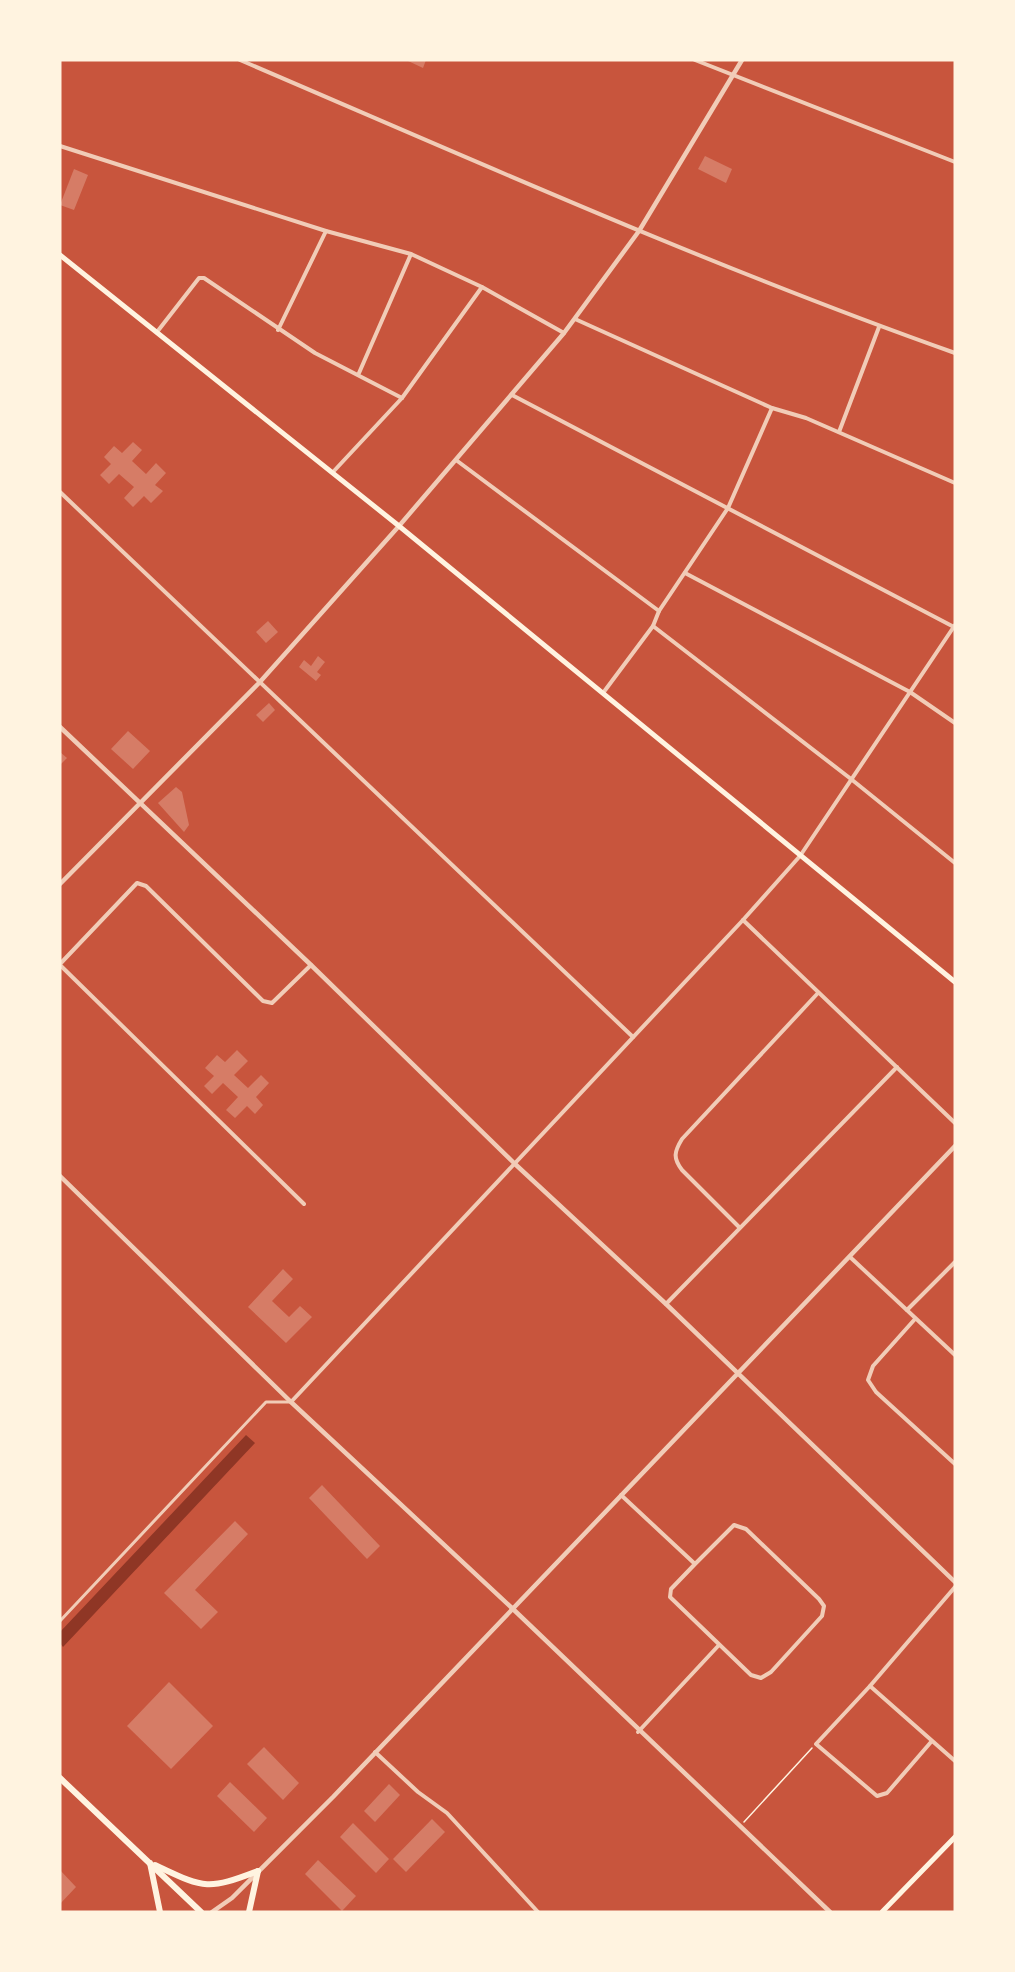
<svg xmlns="http://www.w3.org/2000/svg" width="1015" height="1972" font-family="'Noto Sans',sans-serif">
<style>
.water{fill:#8f3625}
.building{fill:#d67c66}
.lines{fill:none;stroke-linecap:round;stroke-linejoin:round}
.path{stroke:#fff3e0;stroke-width:1.5}
.pedestrian{stroke:#f1ccb7;stroke-width:3}
.minor{stroke:#f1ccb7;stroke-width:4}
.tertiary{stroke:#f1ccb7;stroke-width:4.5}
.secondary{stroke:#fff3e0;stroke-width:5}
.primary{stroke:#fff3e0;stroke-width:6}
</style>
<rect width="100%" height="100%" fill="#c8553d"/>
<polygon class="water" points="246,1435 255,1443 63,1647 60,1643 60,1632"/>
<g class="building">
<polygon points="406,60 426,60 423,68"/>
<polygon points="705,156 732,169 726,183 698,169"/>
<polygon points="74,169 88,175 74,210 60,205"/>
<polygon points="133,442 142,450 132,461 146,474 156,463 166,473 155,485 163,491 151,503 144,496 133,507 124,498 134,487 119,474 109,484 100,475 111,464 104,457 114,446 122,453"/>
<polygon points="268,621 278,632 266,643 256,632"/>
<polygon points="318,656 325,662 317,672 321,675 316,681 299,667 304,660 311,666"/>
<polygon points="269,703 275,710 263,722 256,715"/>
<polygon points="128,731 150,751 133,769 111,749"/>
<polygon points="60,752 67,758 60,765"/>
<polygon points="176,787 182,792 189,825 184,832 158,803"/>
<polygon points="237,1050 248,1061 234,1075 248,1088 261,1075 269,1083 256,1097 263,1105 255,1114 247,1106 235,1118 226,1110 238,1097 223,1083 212,1094 204,1086 214,1076 205,1068 217,1055 225,1062"/>
<polygon points="283,1269 293,1279 272,1301 289,1317 300,1306 312,1317 286,1343 248,1307"/>
<polygon points="322,1485 380,1546 367,1559 309,1498"/>
<polygon points="235,1521 248,1534 195,1590 218,1612 201,1629 164,1593"/>
<polygon points="169,1682 213,1726 171,1769 127,1726"/>
<polygon points="264,1747 299,1783 283,1800 247,1764"/>
<polygon points="230,1782 267,1818 254,1832 217,1796"/>
<polygon points="389,1784 400,1795 375,1822 364,1811"/>
<polygon points="432,1819 445,1832 406,1872 393,1859"/>
<polygon points="353,1823 389,1859 376,1873 340,1837"/>
<polygon points="318,1860 356,1896 342,1911 305,1874"/>
<polygon points="60,1870 76,1887 60,1904"/>
</g>
<g class="lines">
<polyline class="path" points="744,1822 812,1748"/>
<polyline class="pedestrian" points="60,1621 266,1402 289,1402"/>
<g class="minor">
<path d="M240 60C476 161 712 267 955 353"/>
<polyline points="695,60 955,162"/>
<polyline points="60,146 326,231 411,254 482,287 564,333"/>
<polyline points="575,319 772,408 806,418 955,483"/>
<polyline points="278,330 326,231"/>
<polyline points="157,332 199,278 204,278 315,353 402,398"/>
<polyline points="359,373 411,254"/>
<polyline points="512,395 954,627"/>
<polyline points="839,432 879,327"/>
<polyline points="456,460 659,611"/>
<polyline points="333,472 402,398 482,287"/>
<polyline points="60,492 633,1037"/>
<polyline points="685,573 910,692 955,723"/>
<polyline points="653,626 851,779 955,863"/>
<polyline points="603,693 653,626 659,611 728,508 772,408"/>
<polyline points="743,920 955,1123"/>
<polyline points="60,964 137,883 146,886 263,1001 272,1003 311,965"/>
<polyline points="60,965 304,1204"/>
<path d="M739 1227 682 1170C673 1158 674 1152 682 1139L818 993"/>
<polyline points="850,1257 955,1355"/>
<polyline points="666,1304 897,1067"/>
<polyline points="907,1310 955,1262"/>
<polyline points="915,1319 873,1366 868,1380 876,1392 955,1464"/>
<polyline points="291,1402 743,920 800,856 955,625"/>
<polyline points="621,1495 695,1564 671,1589 670,1597 751,1675 761,1678 771,1672 822,1616 824,1606 819,1599 746,1529 734,1525 695,1564"/>
<polyline points="870,1686 955,1761"/>
<polyline points="638,1732 719,1645"/>
<polyline points="931,1742 887,1793 877,1796 816,1744 870,1686 955,1587"/>
<polyline points="375,1752 418,1792 447,1813 538,1912"/>
</g>
<g class="tertiary">
<polyline points="60,727 311,965 515,1164 666,1304 955,1582"/>
<polyline points="60,884 259,683 399,526 564,333 639,231 742,60"/>
<polyline points="60,1176 291,1402 514,1610 830,1912"/>
<polyline points="212,1912 232,1898 333,1797 955,1146"/>
</g>
<g class="secondary">
<polyline points="60,255 399,526 955,982"/>
<polyline points="882,1912 955,1837"/>
</g>
<g class="primary">
<polyline points="60,1778 201,1912"/>
<polyline points="150,1863 160,1912"/>
<path d="M155 1865C204 1888 206 1891 258 1871"/>
<polyline points="249,1912 258,1871"/>
</g>
</g>
<rect width="1015" height="1972" fill="none" stroke="#fff3e0" stroke-width="123"/>
</svg>
